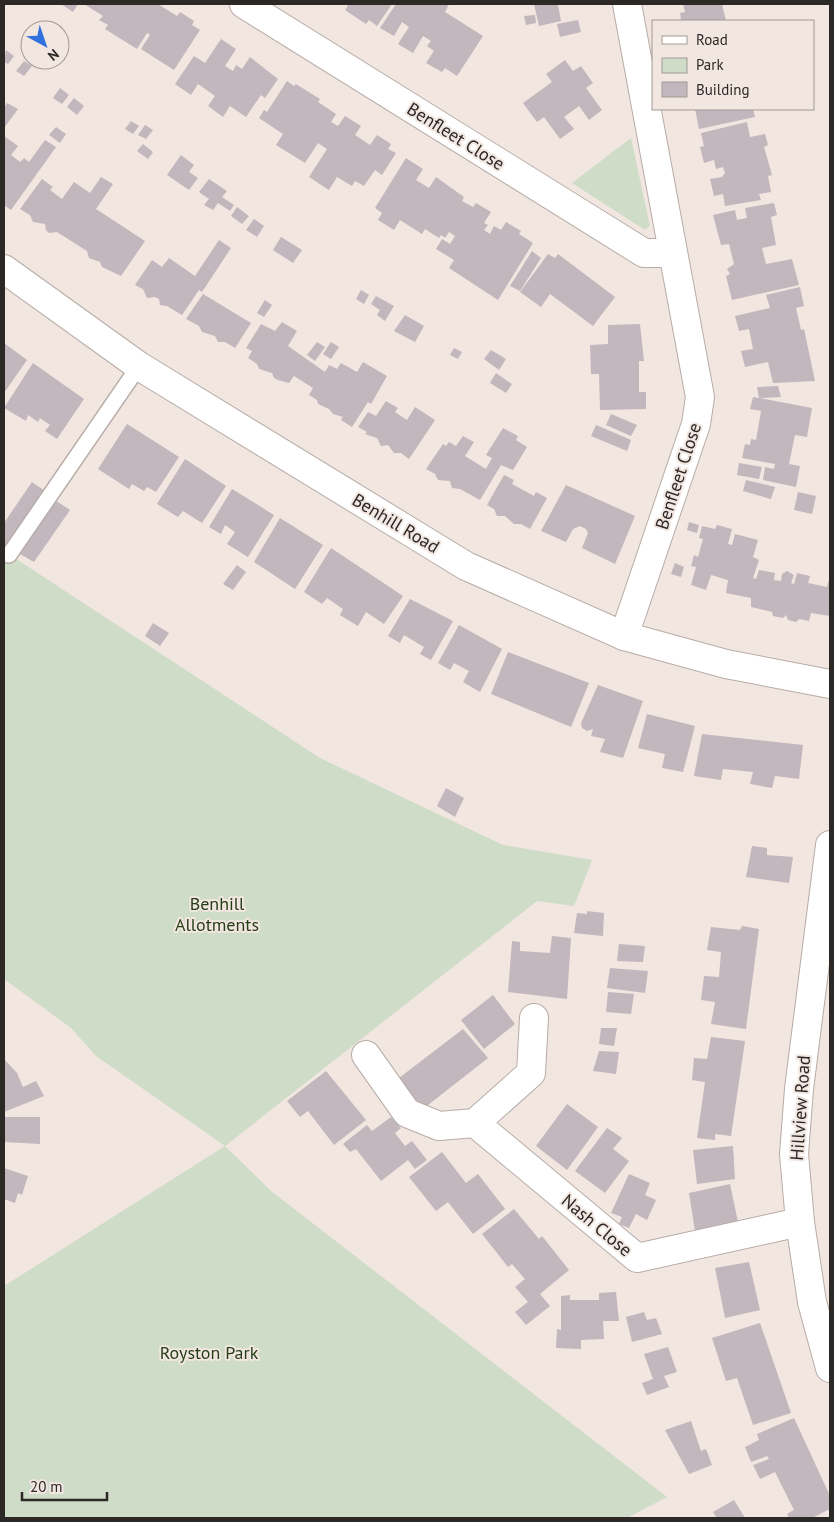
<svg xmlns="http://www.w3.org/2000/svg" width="834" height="1522" font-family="'PT Sans',sans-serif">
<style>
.green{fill:#cfdcc8}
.building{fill:#c1b7bd}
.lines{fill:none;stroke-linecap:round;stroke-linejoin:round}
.lane-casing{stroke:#b7aca7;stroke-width:18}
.street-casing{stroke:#b7aca7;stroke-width:30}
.secondary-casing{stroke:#b7aca7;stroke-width:30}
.lane{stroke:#fff;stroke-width:15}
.street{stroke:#fff;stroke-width:28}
.secondary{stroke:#fff;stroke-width:28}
.labels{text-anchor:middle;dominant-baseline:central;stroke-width:4;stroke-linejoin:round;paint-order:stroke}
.street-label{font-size:18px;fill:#2c2826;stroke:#f1e6e0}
.park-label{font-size:18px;fill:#253e16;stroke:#f1e6e0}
</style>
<rect width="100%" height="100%" fill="#f1e6e0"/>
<g class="green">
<polygon points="631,138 650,226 645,230 572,183"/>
<polygon points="4,551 320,758 503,845 592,860 574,906 537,901 225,1146 271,1191 667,1497 627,1518 4,1518 4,1286 225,1146 96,1056 71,1028 4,979"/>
</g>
<g class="building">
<polygon points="61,4 78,4 73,12"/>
<polygon points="84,4 158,4 177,16 180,12 194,21 192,25 200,30 174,70 141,49 150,35 147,33 137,49 105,29 108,25 99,20 103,16"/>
<polygon points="345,4 392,4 377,26 369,20 366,24 345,10 348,6"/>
<polygon points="396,4 449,4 445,12 483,36 457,76 445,68 442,72 426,63 434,51 427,46 431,41 423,36 413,53 398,44 409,27 402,22 394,36 380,28"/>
<polygon points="534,4 562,4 558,5 561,21 539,26"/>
<polygon points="683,4 722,4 726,21 678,21 681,19 680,13 685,12"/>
<polygon points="535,15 536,23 526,25 524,16"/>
<polygon points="578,20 581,32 560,37 557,24"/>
<polygon points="221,39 236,49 225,66 233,71 236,65 242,69 250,57 278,79 265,98 261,95 246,117 230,106 223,117 208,106 215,96 198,84 191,95 175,84 194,56 205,63"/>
<polygon points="6,50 14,56 8,64 4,62"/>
<polygon points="565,60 573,71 581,66 593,83 586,88 602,110 589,120 579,106 564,117 574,129 560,139 544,117 537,122 523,103 552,82 546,74"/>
<polygon points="24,61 32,66 24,76 16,71"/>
<polygon points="287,81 294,86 296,84 320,99 318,102 336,114 331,122 338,126 345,116 361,126 355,135 370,145 377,135 391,144 388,149 396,153 382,175 375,170 364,186 355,181 352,186 337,177 329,190 309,177 327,149 318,143 305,163 276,145 283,134 259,118 264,110 267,112"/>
<polygon points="60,88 69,95 62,104 53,98"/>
<polygon points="74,98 84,106 77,115 67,107"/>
<polygon points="7,103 18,109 4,128 4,108"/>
<polygon points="695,109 753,109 755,117 699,129"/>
<polygon points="131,121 139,126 133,134 125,129"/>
<polygon points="747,122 750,137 765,134 768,145 764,147 772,175 768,176 771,192 759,194 761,200 725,206 723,194 714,196 710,179 722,177 725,173 723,167 716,169 714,160 704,163 700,147 704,146 701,133"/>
<polygon points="145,125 153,130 146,139 138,135"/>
<polygon points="56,127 66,134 60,143 49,135"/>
<polygon points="4,136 18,146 11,155 20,162 24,158 29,162 45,140 56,147 11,210 4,205"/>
<polygon points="143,144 153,152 148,159 137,151"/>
<polygon points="181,155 194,165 189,172 198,178 189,190 167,175"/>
<polygon points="406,158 423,169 416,180 429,188 436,177 464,197 462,201 473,207 476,203 491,212 484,223 488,225 484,230 490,234 494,226 501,230 506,222 521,231 519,234 533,243 498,300 449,268 454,260 436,249 442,239 450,244 455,236 449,232 445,238 441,235 439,238 425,229 422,234 400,220 394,230 378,220 382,213 375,208"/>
<polygon points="101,177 113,184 96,209 145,241 121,276 102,267 100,262 89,258 87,251 57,232 49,233 46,230 45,224 33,222 30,215 20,209 42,179 53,187 50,190 62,199 74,182 90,193"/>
<polygon points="209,179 227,191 222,197 234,205 230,211 218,203 213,210 204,205 209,199 199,192"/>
<polygon points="774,203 777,215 771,217 776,245 762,248 766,264 792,259 799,285 732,300 726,276 730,274 727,269 734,264 729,244 721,245 713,215 735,210 737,220 747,218 745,208"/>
<polygon points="237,207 249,216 242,224 231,216"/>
<polygon points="254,219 264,226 257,237 246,230"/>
<polygon points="281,237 302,250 293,263 273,250"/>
<polygon points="219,240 231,248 202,292 199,290 182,315 167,306 160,305 159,299 155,297 147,298 143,289 135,285 152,260 162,267 169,258 195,276"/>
<polygon points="532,251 541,258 520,291 510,286"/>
<polygon points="548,254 555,258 558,254 615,297 593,326 550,294 541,307 520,292"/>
<polygon points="800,287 804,306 796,308 801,330 804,329 815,381 773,383 768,362 745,367 741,351 753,349 749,329 739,331 735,316 770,308 766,295"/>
<polygon points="361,290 369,295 364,304 356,299"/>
<polygon points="203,294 251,323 235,348 225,342 218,342 215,336 202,332 199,326 186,319"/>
<polygon points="376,296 394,306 385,321 377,315 380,310 371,304"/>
<polygon points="265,300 272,305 264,317 257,313"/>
<polygon points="405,315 424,326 415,342 394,331"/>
<polygon points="282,322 297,331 288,346 325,372 329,365 337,369 341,363 357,372 363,362 387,376 371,404 368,402 352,427 341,420 343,417 333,414 329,409 318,404 317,400 309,395 313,388 294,376 289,383 278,380 274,378 272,373 259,369 257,364 248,358 252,351 246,348 261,324 275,331"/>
<polygon points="640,324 644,361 639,361 639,392 646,392 646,409 600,410 599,374 591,374 590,345 608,344 608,325"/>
<polygon points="317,342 325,347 315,361 307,355"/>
<polygon points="331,342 339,347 331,359 323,354"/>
<polygon points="4,343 27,360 4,393"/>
<polygon points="454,348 462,352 458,359 450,355"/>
<polygon points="491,350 506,359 499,370 484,359"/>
<polygon points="33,363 84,399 57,439 45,431 50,425 40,418 38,422 28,415 26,421 4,408"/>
<polygon points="496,373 512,384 506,393 490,383"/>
<polygon points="778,386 781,397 760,398 812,408 807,437 795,435 789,464 800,466 796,487 763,480 765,467 774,469 775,464 742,458 745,444 750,445 751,439 756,440 761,411 750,409 753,397 759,398 757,387"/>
<polygon points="386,401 398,408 395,412 407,420 415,407 435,420 409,459 401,453 394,453 388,445 381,446 377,438 365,434 367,432 358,427 368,412 376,416"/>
<polygon points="611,414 637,425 631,436 606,425"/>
<polygon points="127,424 179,457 156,492 147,487 144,491 132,484 129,489 98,469"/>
<polygon points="596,425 631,440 627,451 591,436"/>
<polygon points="503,428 518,436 516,440 527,447 513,470 501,465 480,500 460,489 452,488 450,481 438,480 435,474 426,469 443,444 446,446 449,442 456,446 463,436 474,442 465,456 486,469 492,458 486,455"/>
<polygon points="185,459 226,486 202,523 183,511 178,517 157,504"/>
<polygon points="739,463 762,467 759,479 737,475"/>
<polygon points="504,475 514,480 512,484 534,496 536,492 547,498 530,529 521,524 514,524 505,516 497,516 494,509 487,505"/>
<polygon points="746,480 775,487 771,499 743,491"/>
<polygon points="32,482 45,491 7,548 4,546 4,523"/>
<polygon points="566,485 635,516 615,564 582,548 588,533 586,529 580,526 573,529 566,542 541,531"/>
<polygon points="232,489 274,515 248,557 227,544 235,532 225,525 221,534 209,527"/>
<polygon points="798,492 816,496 812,514 794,510"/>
<polygon points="55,500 70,510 34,562 18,553"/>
<polygon points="280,518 323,545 295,589 254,562"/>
<polygon points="689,522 699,525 697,533 687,530"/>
<polygon points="717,525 732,529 728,544 732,545 735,534 758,540 753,557 759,560 753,578 756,579 759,570 775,573 774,580 781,581 782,574 787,571 794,575 791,583 794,584 797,573 810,576 808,583 827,587 830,576 830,616 811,613 809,621 799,619 796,622 788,620 786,615 783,618 773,616 772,612 751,607 751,598 726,593 728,580 711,575 706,590 691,585 696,567 691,566 694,555 698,557 703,539 699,538 702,526 715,529"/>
<polygon points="331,548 403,596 384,624 366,612 358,626 340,615 343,609 327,598 322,604 304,592"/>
<polygon points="675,563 684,567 681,577 671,574"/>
<polygon points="237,565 246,572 233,590 223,584"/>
<polygon points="410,599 453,621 431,660 420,654 424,647 404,635 400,643 388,636"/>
<polygon points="153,623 169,633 160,646 145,636"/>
<polygon points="459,625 502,649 480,692 463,682 469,671 454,663 450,670 438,663"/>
<polygon points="508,652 589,683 571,727 491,694"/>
<polygon points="598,685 643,701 623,758 600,752 605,739 591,736 593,729 587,731 582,728 581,723"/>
<polygon points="647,714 695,726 683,772 662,768 665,754 638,748"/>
<polygon points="702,734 803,745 799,779 775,776 772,788 750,784 753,772 723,769 721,780 694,776"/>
<polygon points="446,788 464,798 455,817 437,806"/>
<polygon points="752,846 767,848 767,855 793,857 789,883 746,877"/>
<polygon points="587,911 604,913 603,936 574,933 577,913 587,914"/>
<polygon points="742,926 759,929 746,1029 711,1024 715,1002 701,1000 704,976 719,977 721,952 707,950 711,927 740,930"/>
<polygon points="552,936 571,938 567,999 508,992 512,941 520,942 520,951 550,953"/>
<polygon points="619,944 645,946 643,962 617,961"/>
<polygon points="610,968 648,971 645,993 607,988"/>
<polygon points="608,992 634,994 631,1014 606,1012"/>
<polygon points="493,995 515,1024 484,1049 461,1020"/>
<polygon points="601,1028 617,1028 614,1046 599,1044"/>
<polygon points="463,1029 488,1058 423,1109 399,1078"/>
<polygon points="711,1037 745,1041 731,1136 715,1134 715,1140 697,1138 705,1082 692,1080 694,1058 707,1059"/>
<polygon points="599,1051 619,1052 616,1074 593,1071"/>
<polygon points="4,1059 17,1073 23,1087 36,1081 44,1096 4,1112"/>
<polygon points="326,1071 366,1120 334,1145 308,1111 300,1117 287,1101"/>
<polygon points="567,1104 598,1127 567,1170 536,1146"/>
<polygon points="4,1117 40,1117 40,1144 4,1142"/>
<polygon points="391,1117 401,1128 395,1133 405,1146 412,1141 427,1160 415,1169 408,1160 381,1181 356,1149 350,1152 343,1144 367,1125 372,1131"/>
<polygon points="607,1128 622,1138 613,1149 629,1161 605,1193 575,1171"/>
<polygon points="733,1146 735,1179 697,1184 693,1150"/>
<polygon points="442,1152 466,1183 478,1174 505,1209 473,1234 448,1202 436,1211 409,1177"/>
<polygon points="4,1168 28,1176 22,1195 18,1193 15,1203 4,1199"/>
<polygon points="629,1174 650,1183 645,1195 656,1200 647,1220 636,1214 629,1228 619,1224 622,1217 611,1213"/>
<polygon points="730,1184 738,1222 695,1231 689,1193"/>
<polygon points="514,1209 539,1239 542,1236 569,1270 540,1294 550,1306 526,1325 515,1312 528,1302 515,1287 525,1279 512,1264 508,1267 482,1234"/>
<polygon points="749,1262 760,1310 725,1318 715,1268"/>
<polygon points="616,1292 619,1321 603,1321 604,1339 581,1340 581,1349 556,1348 557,1329 561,1330 561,1296 570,1295 570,1300 599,1300 599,1293"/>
<polygon points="644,1312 647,1320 656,1318 662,1334 632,1342 626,1317"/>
<polygon points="760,1323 791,1413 753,1425 737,1378 726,1381 712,1338"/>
<polygon points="668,1347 677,1372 664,1376 669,1387 647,1395 642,1383 653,1379 644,1354"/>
<polygon points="794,1418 830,1496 830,1509 812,1518 789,1518 787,1514 794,1510 775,1472 760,1479 753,1465 769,1459 767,1456 751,1462 745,1447 759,1440 757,1434"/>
<polygon points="691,1421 701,1451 706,1449 712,1465 689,1474 665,1430"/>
<polygon points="734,1500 745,1518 717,1518 713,1512"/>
</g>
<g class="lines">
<g class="lane-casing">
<polyline id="lane" points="9,555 139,366"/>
</g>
<g class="street-casing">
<g id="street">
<polyline points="244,4 644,253 672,253"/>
<polyline points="624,636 696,424 700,397 627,4"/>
<polyline points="830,845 799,1089 794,1154 800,1222 812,1302 830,1368"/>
<polyline points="366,1055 407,1113 439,1126 475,1123 637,1258 800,1222"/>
<polyline points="475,1123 531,1073 534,1018"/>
</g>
</g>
<g class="secondary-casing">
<polyline id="secondary" points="4,269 139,366 466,566 624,636 726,664 830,684"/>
</g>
<use href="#lane" class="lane"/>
<use href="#street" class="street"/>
<use href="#secondary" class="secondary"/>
</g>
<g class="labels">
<g class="street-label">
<text transform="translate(456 136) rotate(32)">Benfleet Close</text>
<text transform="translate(678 476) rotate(-72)">Benfleet Close</text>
<text transform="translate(396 523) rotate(31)">Benhill Road</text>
<text transform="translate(800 1108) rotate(-86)">Hillview Road</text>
<text transform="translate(597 1225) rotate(40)">Nash Close</text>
</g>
<g class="park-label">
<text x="217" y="903">Benhill<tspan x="217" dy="21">Allotments</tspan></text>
<text x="209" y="1352">Royston Park</text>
</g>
</g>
<rect width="834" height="1522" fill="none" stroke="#2c2826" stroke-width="10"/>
<rect x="652" y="20" width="162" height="90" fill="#f1e6e0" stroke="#a29a96"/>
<rect x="662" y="36" width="25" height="8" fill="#ffffff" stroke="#a29a96"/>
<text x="696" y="45" font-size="15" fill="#2c2826">Road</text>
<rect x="662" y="58" width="25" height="15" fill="#cfdcc8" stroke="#a29a96"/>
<text x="696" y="70" font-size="15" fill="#2c2826">Park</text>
<rect x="662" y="82" width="25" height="15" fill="#c1b7bd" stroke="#a29a96"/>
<text x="696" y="95" font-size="15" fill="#2c2826">Building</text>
<g transform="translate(45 45) rotate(140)"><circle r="24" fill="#f1e6e0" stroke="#a29a96"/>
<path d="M0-4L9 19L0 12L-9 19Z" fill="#3371df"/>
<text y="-8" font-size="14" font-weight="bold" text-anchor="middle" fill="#2c2826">N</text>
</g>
<path d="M22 1492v8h85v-8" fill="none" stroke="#2c2826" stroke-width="2.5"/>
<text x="30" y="1492" font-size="15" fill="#2c2826" stroke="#f1e6e0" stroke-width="4" paint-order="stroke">20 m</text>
</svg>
